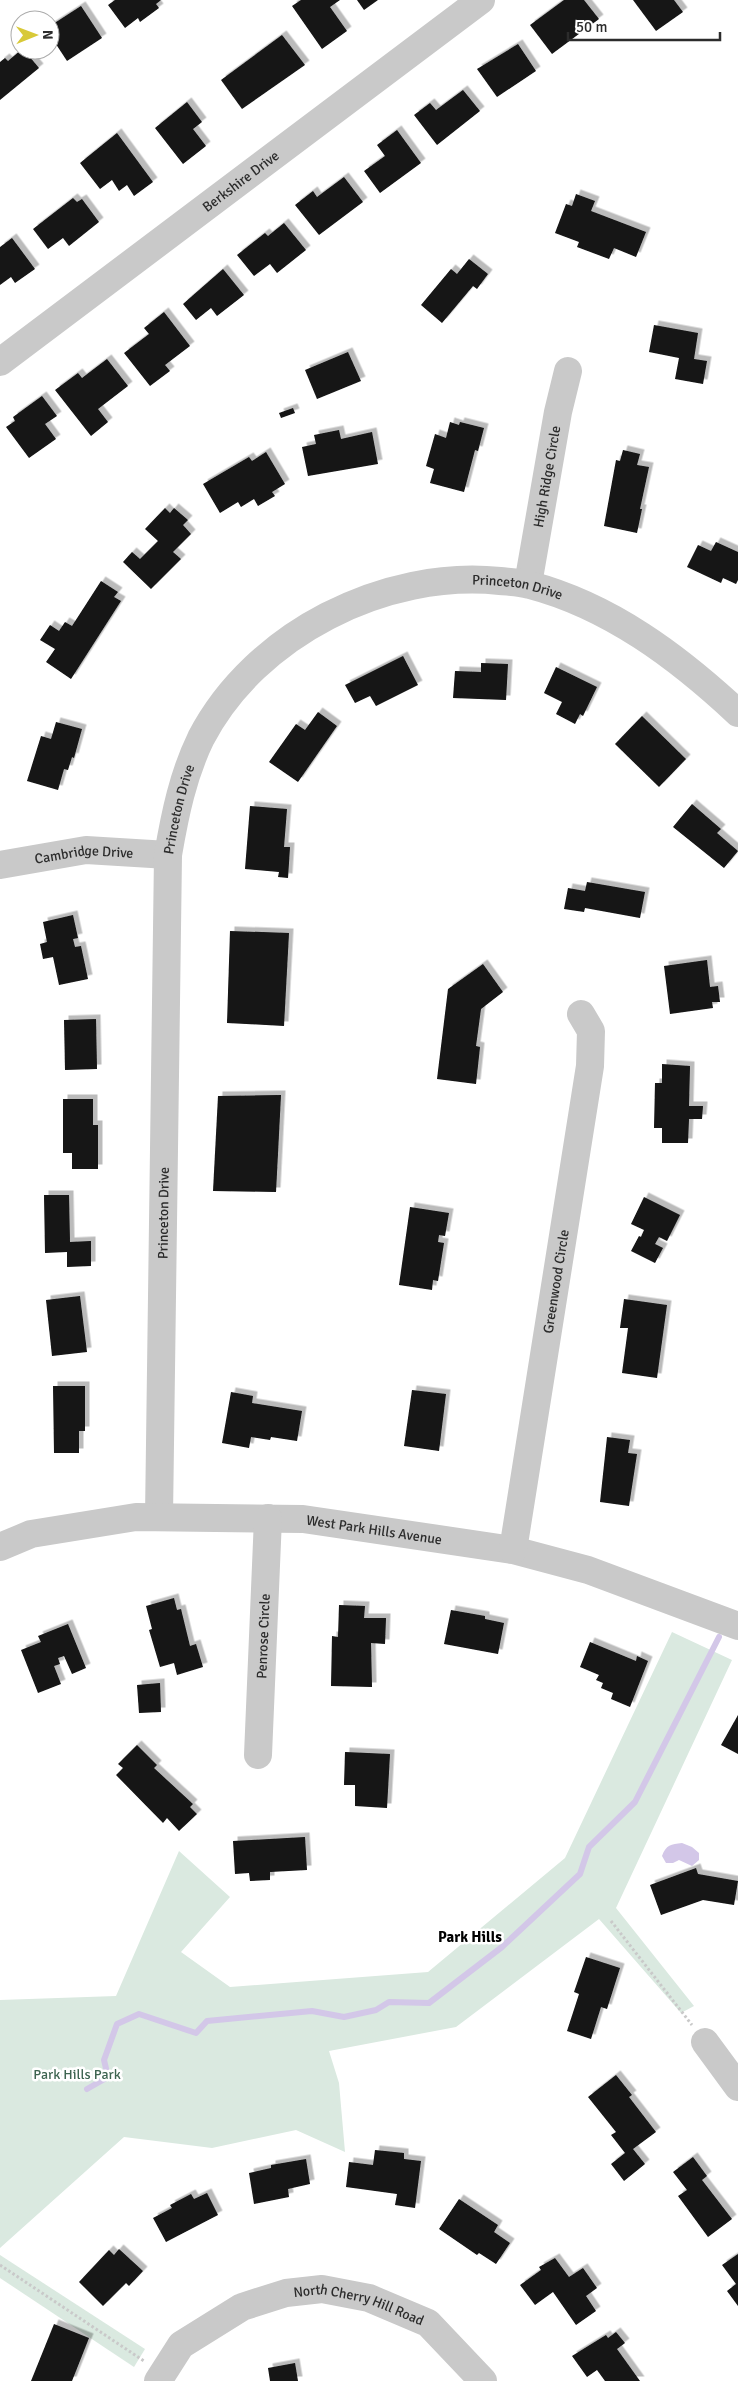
<svg xmlns="http://www.w3.org/2000/svg" width="738" height="2381" font-family="Signika,sans-serif">
<style>
.green{fill:#dae9e0}
.water{fill:#d3c7e8}
.lines{fill:none;stroke-linecap:round;stroke-linejoin:round}
.stream{stroke:#d3c7e8;stroke-width:6}
.building{fill:#131313;filter:url(#shadow)}
.path{stroke:#c9c9c9;stroke-width:3;stroke-dasharray:2.5 2.5;stroke-linecap:butt}
.minor{stroke:#c9c9c9;stroke-width:28}
.labels{text-anchor:middle;dominant-baseline:central;stroke-width:5;stroke-linejoin:round;paint-order:stroke}
.street-label{font-size:14px;fill:#2c2c2c;stroke:#fff}
.park-label{font-size:14px;fill:#3d6450;stroke:#fff}
.neighbourhood-label{font-size:15px;font-weight:bold;fill:#000;stroke:#fff}
</style>
<defs>
<filter id="shadow"><feDropShadow dx="4.5" dy="-4.5" stdDeviation="0" flood-color="#0004"/></filter>
</defs>
<rect width="100%" height="100%" fill="#fff"/>
<g class="green">
<polygon points="672,1632 732,1660 616,1908 694,2006 681,2013 599,1919 456,2027 329,2051 339,2083 345,2152 296,2130 212,2148 124,2137 0,2248 0,2000 116,1996 179,1851 230,1897 181,1952 230,1987 428,1972 565,1858"/>
<polygon points="0,2255 145,2349 134,2367 0,2278"/>
</g>
<path class="water" d="M682 1843 692 1847 699 1853V1860L692 1866 679 1860 673 1863H666L662 1856C666 1845 671 1844 682 1843Z"/>
<g class="lines">
<polyline class="stream" points="87,2089 108,2077 104,2060 117,2024 139,2014 196,2033 207,2021 312,2011 344,2017 376,2010 389,2002 429,2003 502,1947 580,1874 589,1847 635,1802 719,1637"/>
</g>
<g class="building">
<polygon points="115,0 161,0 156,4 159,8 140,22 138,18 125,28 108,5"/>
<polygon points="301,0 340,0 330,7 347,31 322,49 292,6"/>
<polygon points="357,0 378,0 364,10"/>
<polygon points="564,0 584,0 599,19 552,54 530,25"/>
<polygon points="633,0 674,0 683,12 656,31"/>
<polygon points="81,6 102,38 67,61 50,35 50,26"/>
<polygon points="282,35 305,65 242,109 221,80"/>
<polygon points="518,44 536,71 497,97 477,69"/>
<polygon points="21,50 24,50 39,68 0,100 0,62 5,58 8,61"/>
<polygon points="463,90 480,111 437,145 414,115 430,103 436,110"/>
<polygon points="187,102 202,122 193,129 206,146 183,164 155,128"/>
<polygon points="397,130 421,163 380,193 364,171 385,156 377,145"/>
<polygon points="117,133 153,182 134,196 127,185 119,191 112,180 100,189 80,163"/>
<polygon points="344,177 363,202 319,235 295,205 313,191 317,197"/>
<polygon points="576,194 595,201 591,211 646,232 636,257 614,248 609,259 577,247 579,242 555,233 566,204 572,206"/>
<polygon points="73,198 77,202 82,199 99,222 69,246 63,238 48,249 33,229"/>
<polygon points="284,223 306,250 277,273 270,264 254,276 237,255 265,233 268,236"/>
<polygon points="12,238 35,269 15,283 11,277 0,285 0,247"/>
<polygon points="469,259 488,274 477,289 473,286 442,323 421,305 451,269 457,274"/>
<polygon points="223,269 244,295 217,316 211,308 196,320 183,304"/>
<polygon points="164,312 190,346 165,365 170,371 150,386 124,353 149,334 144,328"/>
<polygon points="654,325 698,333 694,359 707,361 703,384 675,379 679,358 649,352"/>
<polygon points="348,352 361,381 317,399 305,370"/>
<polygon points="107,359 128,386 98,409 108,422 91,436 55,390 78,373 82,378"/>
<polygon points="42,396 57,416 45,424 56,439 29,458 6,427 15,421 13,417"/>
<polygon points="293,408 295,413 281,418 279,413"/>
<polygon points="450,422 459,425 460,422 484,428 478,451 475,450 464,492 430,483 434,469 426,466 435,434 446,438"/>
<polygon points="339,430 341,439 372,432 378,464 308,476 302,447 316,444 314,435"/>
<polygon points="623,450 640,454 637,465 649,467 640,509 642,509 637,533 604,526 616,460 620,461"/>
<polygon points="266,452 285,484 272,492 275,496 258,506 254,499 241,507 238,502 220,513 203,484 249,457 252,461"/>
<polygon points="165,508 170,513 174,508 188,520 183,525 191,534 173,552 181,559 151,589 123,562 132,552 140,559 158,541 145,529"/>
<polygon points="716,542 738,552 738,580 736,584 723,578 721,583 687,567 698,545 711,551"/>
<polygon points="101,581 118,592 114,597 121,601 71,679 46,662 55,649 40,640 50,625 59,631 65,622 72,626"/>
<polygon points="403,656 418,685 376,706 370,696 355,703 345,685"/>
<polygon points="481,663 508,664 506,700 453,698 455,671 481,672"/>
<polygon points="556,667 597,687 583,716 580,714 575,724 556,714 562,702 544,693"/>
<polygon points="318,712 337,726 298,782 269,762 296,724 305,730"/>
<polygon points="642,716 686,759 659,787 615,744"/>
<polygon points="56,722 82,729 74,758 72,757 68,770 64,769 58,790 27,781 41,736 51,739"/>
<polygon points="692,804 721,829 717,833 738,851 724,868 673,827"/>
<polygon points="250,806 287,809 284,847 290,847 288,878 278,877 279,872 245,869"/>
<polygon points="587,882 645,892 640,918 585,908 584,912 564,909 568,888 585,891"/>
<polygon points="73,915 78,938 73,939 75,947 81,946 88,979 59,985 53,957 43,959 40,944 47,942 43,922"/>
<polygon points="230,931 289,933 284,1026 227,1023"/>
<polygon points="707,960 710,987 718,986 720,1002 712,1002 713,1008 670,1014 664,966"/>
<polygon points="483,964 503,992 481,1009 476,1046 480,1047 476,1084 437,1079 448,989"/>
<polygon points="96,1019 97,1069 65,1070 64,1020"/>
<polygon points="662,1064 690,1066 689,1106 703,1106 702,1119 689,1119 688,1143 662,1143 662,1128 654,1128 655,1083 662,1083"/>
<polygon points="281,1095 276,1192 213,1191 218,1096"/>
<polygon points="63,1099 93,1099 93,1125 98,1125 98,1169 72,1169 72,1153 63,1153"/>
<polygon points="44,1195 69,1195 70,1242 91,1241 91,1266 67,1267 67,1252 45,1253"/>
<polygon points="644,1197 680,1215 667,1241 659,1237 655,1244 663,1248 655,1263 631,1251 639,1236 641,1237 644,1230 631,1224"/>
<polygon points="410,1207 449,1213 445,1236 439,1235 438,1242 444,1243 438,1281 433,1280 432,1290 399,1285"/>
<polygon points="80,1296 87,1352 52,1356 46,1300"/>
<polygon points="624,1299 667,1305 657,1378 622,1373 628,1328 620,1328"/>
<polygon points="53,1386 85,1386 85,1431 79,1431 79,1453 54,1453"/>
<polygon points="412,1390 446,1394 439,1451 404,1446"/>
<polygon points="231,1392 253,1396 252,1403 302,1411 297,1441 271,1437 270,1440 251,1437 249,1448 222,1443"/>
<polygon points="607,1437 630,1440 628,1453 637,1454 629,1506 600,1502"/>
<polygon points="174,1598 177,1610 181,1609 190,1646 196,1644 203,1667 177,1675 174,1663 160,1667 149,1630 152,1629 146,1606"/>
<polygon points="339,1605 365,1606 364,1618 386,1618 385,1644 371,1643 372,1687 331,1686 332,1636 338,1637"/>
<polygon points="451,1610 485,1616 485,1619 504,1623 498,1654 444,1644"/>
<polygon points="68,1624 86,1668 72,1674 64,1656 58,1658 60,1664 54,1666 61,1684 38,1693 21,1650 41,1642 38,1636"/>
<polygon points="590,1642 636,1661 637,1656 648,1661 630,1707 611,1699 613,1693 601,1688 603,1683 596,1680 599,1675 580,1667"/>
<polygon points="160,1683 161,1712 139,1713 137,1685"/>
<polygon points="738,1715 738,1754 721,1745"/>
<polygon points="137,1745 157,1765 154,1768 193,1804 190,1807 197,1814 179,1831 167,1818 163,1823 116,1775 123,1768 118,1764"/>
<polygon points="345,1752 390,1754 387,1808 355,1806 355,1785 344,1785"/>
<polygon points="305,1837 307,1870 270,1872 270,1880 250,1881 249,1873 235,1874 233,1841"/>
<polygon points="696,1868 698,1874 738,1881 734,1905 703,1900 661,1915 650,1885"/>
<polygon points="586,1957 620,1968 607,2009 601,2007 591,2039 567,2031 579,1994 574,1992"/>
<polygon points="616,2075 632,2095 629,2097 656,2132 633,2149 645,2164 624,2181 611,2164 625,2153 611,2135 616,2132 588,2097"/>
<polygon points="375,2150 404,2153 404,2159 421,2161 415,2208 395,2205 397,2194 346,2187 349,2162 373,2165"/>
<polygon points="693,2157 707,2176 702,2180 732,2219 708,2237 678,2196 687,2190 673,2172"/>
<polygon points="306,2159 310,2184 288,2189 289,2197 254,2204 249,2173 271,2168 271,2165"/>
<polygon points="207,2193 218,2215 166,2242 153,2218 172,2208 170,2205 191,2194 194,2199"/>
<polygon points="459,2199 498,2225 494,2232 510,2243 496,2264 479,2253 477,2255 439,2229"/>
<polygon points="119,2249 143,2271 129,2286 126,2283 103,2306 79,2282 109,2250 114,2255"/>
<polygon points="738,2254 738,2306 727,2291 736,2284 722,2265"/>
<polygon points="555,2258 569,2277 583,2268 597,2288 586,2296 596,2311 576,2325 553,2292 535,2305 520,2285 541,2270 539,2267"/>
<polygon points="54,2324 89,2338 72,2381 31,2381"/>
<polygon points="616,2332 625,2343 617,2349 640,2381 605,2381 597,2370 587,2377 572,2356 606,2335 608,2338"/>
<polygon points="295,2363 298,2381 270,2381 268,2368"/>
</g>
<g class="lines">
<g class="path">
<polyline points="611,1921 692,2025"/>
<polyline points="0,2265 144,2361"/>
</g>
<g class="minor">
<path id="s1" d="M0 362 481 0"/>
<path id="s2" d="M528 584 558 412 568 371"/>
<path id="s3" d="M0 865 86 850 168 855"/>
<path id="s4" d="M159 1517 168 855C175 814 183 775 201 738 255 634 385 569 500 581 510 582 520 582 530 585 610 606 678 657 738 713"/>
<path id="s5" d="M0 1547 31 1534 136 1517 303 1519 513 1550 588 1570 738 1626"/>
<path id="s6" d="M513 1550 590 1066 591 1031 581 1014"/>
<path id="s7" d="M258 1755 268 1518"/>
<polyline points="705,2042 738,2087"/>
<path id="s8" d="M158 2381 181 2345 242 2307 286 2293 322 2289 369 2298 428 2323 483 2381"/>
</g>
</g>
<g class="labels">
<g class="street-label">
<text stroke="none"><textPath href="#s1" startOffset="301">Berkshire Drive</textPath></text>
<text stroke="none"><textPath href="#s2" startOffset="109">High Ridge Circle</textPath></text>
<text stroke="none"><textPath href="#s4" startOffset="1159">Princeton Drive</textPath></text>
<text stroke="none"><textPath href="#s4" startOffset="709">Princeton Drive</textPath></text>
<text stroke="none"><textPath href="#s3" startOffset="85">Cambridge Drive</textPath></text>
<text stroke="none"><textPath href="#s4" startOffset="304">Princeton Drive</textPath></text>
<text stroke="none"><textPath href="#s6" startOffset="272">Greenwood Circle</textPath></text>
<text stroke="none"><textPath href="#s5" startOffset="379">West Park Hills Avenue</textPath></text>
<text stroke="none"><textPath href="#s7" startOffset="119">Penrose Circle</textPath></text>
<text stroke="none"><textPath href="#s8" startOffset="236">North Cherry Hill Road</textPath></text>
</g>
<g class="park-label">
<text x="77" y="2074">Park Hills Park</text>
</g>
<g class="neighbourhood-label">
<text x="470" y="1937">Park Hills</text>
</g>
</g>
<g transform="translate(35 35) rotate(89)"><circle r="24" fill="#ffffff" stroke="#ababab"/>
<path d="M0-4L9 19L0 12L-9 19Z" fill="#d8c938"/>
<text y="-8" font-size="14" font-weight="bold" text-anchor="middle" fill="#2c2c2c">N</text>
</g>
<path d="M568 32v8h152v-8" fill="none" stroke="#2c2c2c" stroke-width="2.5"/>
<text x="576" y="32" font-size="15" fill="#2c2c2c" stroke="#ffffff" stroke-width="4" paint-order="stroke">50 m</text>
</svg>
